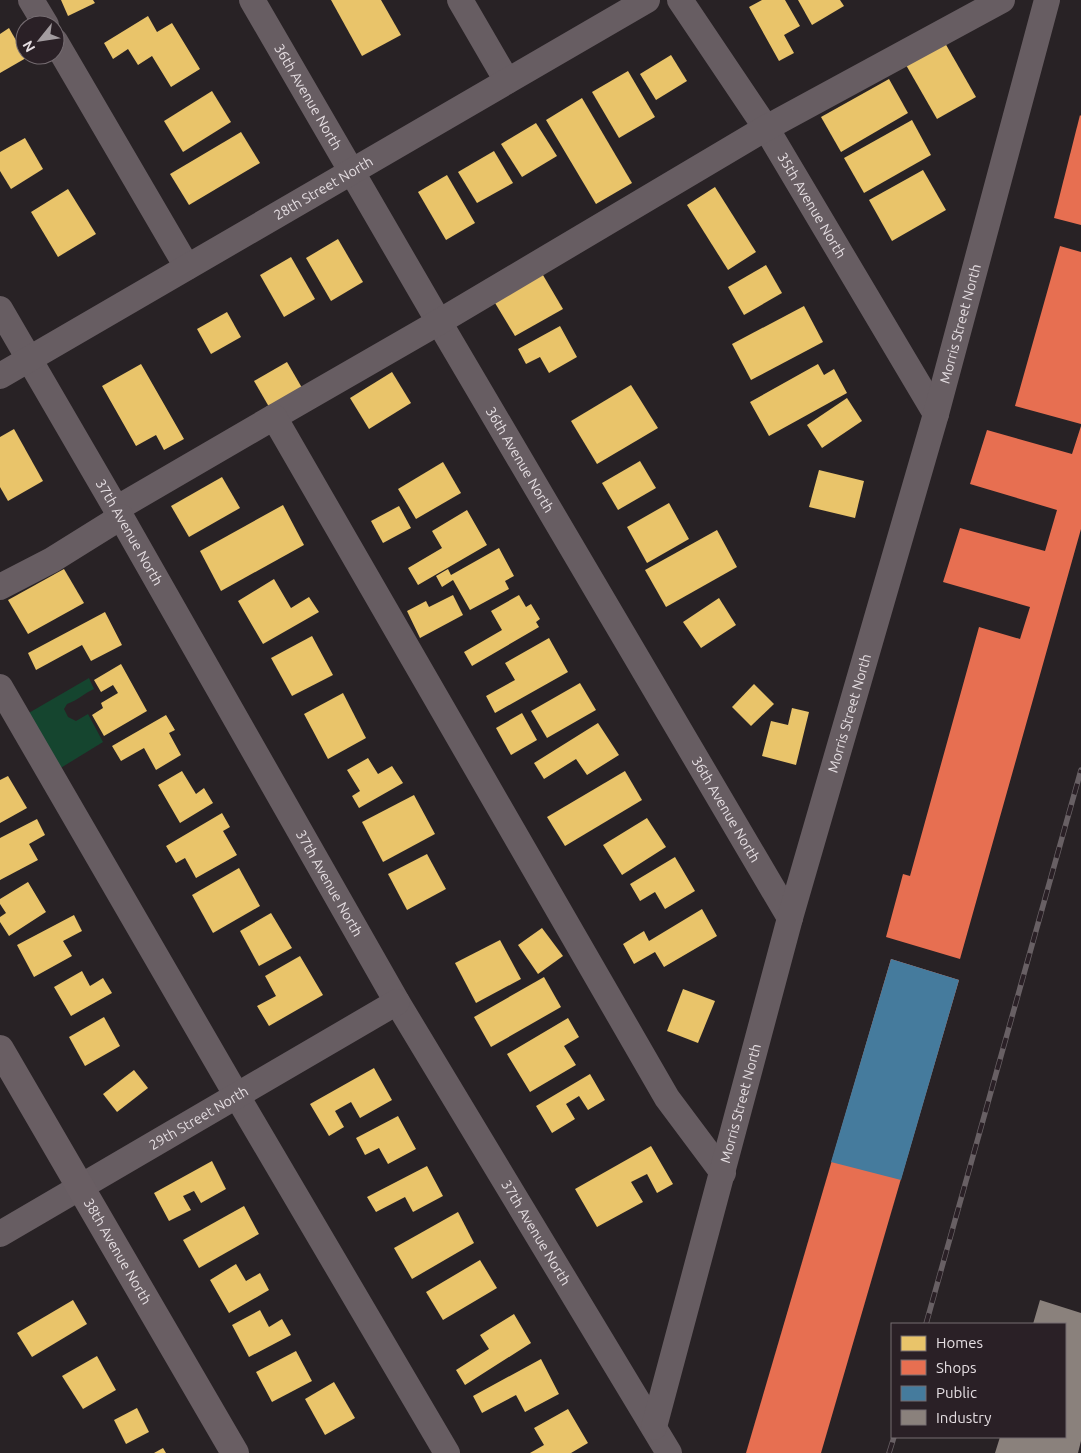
<svg xmlns="http://www.w3.org/2000/svg" width="1081" height="1453" font-family="Ubuntu,sans-serif">
<style>
.green{fill:#15452f}
.homes{fill:#e9c46a}
.shops{fill:#e76f51}
.public{fill:#457b9d}
.industry{fill:#8a817c}
.lines{fill:none;stroke-linecap:round;stroke-linejoin:round}
.minor{stroke:#675d62;stroke-width:26}
.major{stroke:#695e63;stroke-width:28}
.rail-casing{stroke:#686064;stroke-width:5.5}
.rail{stroke:#2a2026;stroke-width:4;stroke-dasharray:11;stroke-linecap:butt}
.labels{text-anchor:middle;dominant-baseline:central;stroke-width:5;stroke-linejoin:round;paint-order:stroke}
.street-label{font-size:14px;fill:#e5dee2;stroke:#2a2026}
</style>
<rect width="100%" height="100%" fill="#282225"/>
<path class="green" d="M89 678 94 689C84 693 79 700 67 704L64 709 68 717 76 721 88 714 103 742 59 769 27 714Z"/>
<g class="homes">
<polygon points="61,0 93,0 95,3 68,16"/>
<polygon points="331,0 381,0 401,35 362,56"/>
<polygon points="762,0 785,0 800,26 784,35 794,53 779,61 749,7"/>
<polygon points="798,0 840,0 844,6 812,25"/>
<polygon points="148,16 157,32 172,23 200,69 171,87 152,56 138,65 128,49 113,59 104,43"/>
<polygon points="9,28 26,58 0,73 0,34"/>
<polygon points="945,43 976,97 937,119 906,65"/>
<polygon points="671,55 687,81 656,100 640,74"/>
<polygon points="628,71 655,117 619,138 592,92"/>
<polygon points="889,79 908,113 841,152 821,117"/>
<polygon points="212,91 231,122 183,152 164,121"/>
<polygon points="582,98 632,183 596,204 546,120"/>
<polygon points="912,120 931,155 864,193 844,158"/>
<polygon points="536,123 557,156 522,177 501,144"/>
<polygon points="241,132 260,163 189,205 170,174"/>
<polygon points="25,138 43,169 11,189 0,171 0,152"/>
<polygon points="494,151 513,183 477,203 458,172"/>
<polygon points="923,170 946,210 892,241 869,200"/>
<polygon points="447,175 475,223 446,240 418,192"/>
<polygon points="715,187 756,252 728,270 687,205"/>
<polygon points="68,189 96,234 58,257 31,212"/>
<polygon points="338,239 363,282 331,301 306,258"/>
<polygon points="291,257 315,299 284,317 260,275"/>
<polygon points="766,265 782,293 744,315 728,287"/>
<polygon points="540,270 563,309 515,336 492,298"/>
<polygon points="804,306 823,342 751,380 732,344"/>
<polygon points="227,312 241,337 211,354 197,329"/>
<polygon points="560,326 577,357 549,373 540,357 526,364 518,349"/>
<polygon points="287,362 305,393 272,412 254,381"/>
<polygon points="141,364 184,439 164,450 156,435 136,446 102,386"/>
<polygon points="818,364 824,375 834,369 847,393 769,436 750,402"/>
<polygon points="392,372 411,403 369,429 350,398"/>
<polygon points="631,385 658,428 597,464 571,421"/>
<polygon points="847,398 862,421 822,448 807,425"/>
<polygon points="14,429 43,481 8,501 0,487 0,437"/>
<polygon points="640,461 656,488 618,510 602,483"/>
<polygon points="443,462 461,493 416,519 398,489"/>
<polygon points="819,470 864,481 855,518 809,507"/>
<polygon points="222,477 240,508 189,537 171,506"/>
<polygon points="669,503 689,539 647,563 627,527"/>
<polygon points="283,505 304,545 221,591 200,551"/>
<polygon points="399,506 411,528 383,543 371,521"/>
<polygon points="467,510 487,545 418,585 408,568 442,548 432,531"/>
<polygon points="717,530 737,567 666,607 645,570"/>
<polygon points="499,548 514,576 505,581 509,589 470,610 453,580 442,587 436,576 448,569 451,575"/>
<polygon points="64,569 84,603 28,634 8,600"/>
<polygon points="274,579 291,608 309,597 319,612 263,644 238,601"/>
<polygon points="453,595 463,615 420,638 407,611 426,601 429,607"/>
<polygon points="519,595 526,607 531,604 540,619 536,622 539,627 472,666 464,652 502,630 491,611"/>
<polygon points="719,598 736,625 701,648 683,622"/>
<polygon points="105,612 122,645 91,661 82,645 36,670 28,653"/>
<polygon points="312,636 333,675 292,696 271,658"/>
<polygon points="549,638 568,672 495,713 486,696 515,680 505,663"/>
<polygon points="121,664 147,711 104,736 92,715 103,708 101,703 118,693 113,685 101,692 94,680"/>
<polygon points="580,683 596,710 547,738 531,711"/>
<polygon points="754,684 774,704 751,726 732,707"/>
<polygon points="343,693 366,738 328,759 304,714"/>
<polygon points="792,708 809,712 796,765 762,756 771,721 788,725"/>
<polygon points="522,713 537,740 511,755 496,728"/>
<polygon points="166,715 175,730 169,733 181,755 156,770 144,748 121,761 112,746"/>
<polygon points="598,723 619,755 587,775 576,759 544,779 534,763"/>
<polygon points="368,758 378,774 392,766 403,783 359,808 352,796 360,791 347,770"/>
<polygon points="182,771 196,794 204,788 213,803 180,823 158,785"/>
<polygon points="625,771 642,800 565,846 547,817"/>
<polygon points="8,776 27,808 0,823 0,780"/>
<polygon points="414,795 435,834 383,862 362,822"/>
<polygon points="222,813 230,827 223,831 237,855 196,878 185,858 176,863 166,846"/>
<polygon points="647,818 666,847 622,875 603,845"/>
<polygon points="37,819 45,835 29,844 38,860 0,880 0,838"/>
<polygon points="427,854 446,889 407,910 388,874"/>
<polygon points="675,857 695,891 665,909 655,892 640,901 630,884"/>
<polygon points="239,868 260,906 213,933 192,895"/>
<polygon points="28,882 46,912 9,936 0,922 0,917 6,913 0,904 0,899"/>
<polygon points="702,909 717,936 664,967 655,952 634,964 623,944 644,931 649,941"/>
<polygon points="271,913 292,948 259,966 240,931"/>
<polygon points="74,915 82,931 63,941 72,956 34,977 17,945"/>
<polygon points="542,928 563,956 538,974 518,945"/>
<polygon points="500,940 521,979 476,1003 455,963"/>
<polygon points="300,956 323,995 269,1026 257,1006 276,996 265,976"/>
<polygon points="82,971 90,986 103,978 112,993 71,1016 54,987"/>
<polygon points="544,977 561,1007 491,1047 474,1017"/>
<polygon points="683,989 715,1001 698,1043 667,1031"/>
<polygon points="104,1017 120,1046 85,1066 69,1037"/>
<polygon points="568,1018 579,1037 564,1046 576,1065 530,1092 507,1054"/>
<polygon points="374,1068 392,1100 360,1118 351,1102 335,1111 344,1127 329,1136 310,1104"/>
<polygon points="134,1070 148,1088 117,1112 103,1094"/>
<polygon points="590,1074 605,1100 588,1110 579,1096 566,1104 575,1119 552,1133 536,1106"/>
<polygon points="398,1116 416,1149 388,1164 379,1148 365,1155 356,1138"/>
<polygon points="651,1146 673,1184 657,1193 647,1174 631,1182 643,1202 597,1227 575,1189"/>
<polygon points="212,1161 226,1189 201,1203 194,1191 183,1196 191,1210 169,1221 154,1193"/>
<polygon points="427,1166 443,1196 413,1212 405,1197 376,1212 367,1197"/>
<polygon points="244,1206 259,1234 199,1268 183,1240"/>
<polygon points="458,1212 474,1243 412,1279 394,1248"/>
<polygon points="480,1260 497,1288 443,1320 426,1292"/>
<polygon points="236,1264 246,1281 260,1273 269,1290 229,1313 210,1280"/>
<polygon points="73,1300 87,1324 32,1357 17,1333"/>
<polygon points="260,1310 269,1327 282,1319 291,1335 249,1357 232,1325"/>
<polygon points="514,1314 531,1343 465,1385 456,1370 489,1349 480,1335"/>
<polygon points="296,1351 312,1381 272,1402 256,1372"/>
<polygon points="97,1356 116,1390 83,1409 62,1376"/>
<polygon points="541,1359 559,1394 525,1412 516,1395 482,1413 473,1396"/>
<polygon points="334,1382 355,1418 325,1435 305,1399"/>
<polygon points="137,1408 149,1432 126,1444 114,1420"/>
<polygon points="568,1409 588,1443 571,1453 530,1453 544,1445 534,1428"/>
<polygon points="163,1448 166,1453 154,1453"/>
</g>
<g class="shops">
<polygon points="1080,115 1081,116 1081,225 1054,218"/>
<polygon points="1060,246 1081,252 1081,424 1015,406"/>
<polygon points="1081,426 1081,529 960,959 886,937 903,874 910,876 979,627 1020,639 1030,607 943,582 960,528 1045,551 1057,510 970,484 987,430 1072,454"/>
<polygon points="891,959 959,980 821,1453 746,1453"/>
</g>
<polygon class="public" points="891,959 959,980 901,1180 831,1162"/>
<polygon class="industry" points="1040,1300 1081,1313 1081,1441 1078,1453 995,1453 1000,1437 1065,1437 1065,1324 1033,1324"/>
<g class="lines">
<g class="minor">
<polyline points="31,0 46,25"/>
<path id="s1" d="M252 0 439 322 790 918"/>
<polyline points="460,0 507,81"/>
<path id="s2" d="M680 0 766 128 936 414"/>
<polyline points="55,41 187,267"/>
<path id="s3" d="M0 309 121 517 397 1002 669 1453"/>
<path id="s4" d="M0 376 647 0"/>
<polyline points="274,417 439,322 766,128 1002,0"/>
<polyline points="116,509 274,417 667,1098 723,1173"/>
<polyline points="0,587 52,560 121,517"/>
<polyline points="0,687 237,1096 447,1453"/>
<path id="s5" d="M0 1234 397 1002"/>
<path id="s6" d="M654 1427 790 918 936 414 1047 0"/>
</g>
<path class="major" id="s7" d="M0 1049 235 1453"/>
<g class="rail-casing">
<g id="rail">
<polyline points="926,1324 1081,770"/>
<polyline points="889,1453 894,1437"/>
</g>
</g>
<use href="#rail" class="rail"/>
</g>
<g class="labels">
<g class="street-label">
<text stroke="none"><textPath href="#s1" startOffset="112">36th Avenue North</textPath></text>
<text stroke="none"><textPath href="#s4" startOffset="374">28th Street North</textPath></text>
<text stroke="none"><textPath href="#s2" startOffset="244">35th Avenue North</textPath></text>
<text stroke="none"><textPath href="#s6" startOffset="1145">Morris Street North</textPath></text>
<text stroke="none"><textPath href="#s1" startOffset="532">36th Avenue North</textPath></text>
<text stroke="none"><textPath href="#s3" startOffset="258">37th Avenue North</textPath></text>
<text stroke="none"><textPath href="#s6" startOffset="740">Morris Street North</textPath></text>
<text stroke="none"><textPath href="#s1" startOffset="938">36th Avenue North</textPath></text>
<text stroke="none"><textPath href="#s3" startOffset="662">37th Avenue North</textPath></text>
<text stroke="none"><textPath href="#s6" startOffset="335">Morris Street North</textPath></text>
<text stroke="none"><textPath href="#s5" startOffset="230">29th Street North</textPath></text>
<text stroke="none"><textPath href="#s3" startOffset="1068">37th Avenue North</textPath></text>
<text stroke="none"><textPath href="#s7" startOffset="234">38th Avenue North</textPath></text>
</g>
</g>
<rect x="891" y="1323" width="175" height="115" fill="#2a2026" stroke="#756c71"/>
<rect x="901" y="1336" width="25" height="15" fill="#e9c46a" stroke="#756c71"/>
<text x="936" y="1348" font-size="15" fill="#e5dee2">Homes</text>
<rect x="901" y="1360" width="25" height="15" fill="#e76f51" stroke="#756c71"/>
<text x="936" y="1373" font-size="15" fill="#e5dee2">Shops</text>
<rect x="901" y="1386" width="25" height="15" fill="#457b9d" stroke="#756c71"/>
<text x="936" y="1398" font-size="15" fill="#e5dee2">Public</text>
<rect x="901" y="1410" width="25" height="15" fill="#8a817c" stroke="#756c71"/>
<text x="936" y="1423" font-size="15" fill="#e5dee2">Industry</text>
<g transform="translate(40 40) rotate(240)"><circle r="24" fill="#2a2026" stroke="#756c71"/>
<path d="M0-4L9 19L0 12L-9 19Z" fill="#a39ca0"/>
<text y="-8" font-size="14" font-weight="bold" text-anchor="middle" fill="#e5dee2">N</text>
</g>
</svg>
